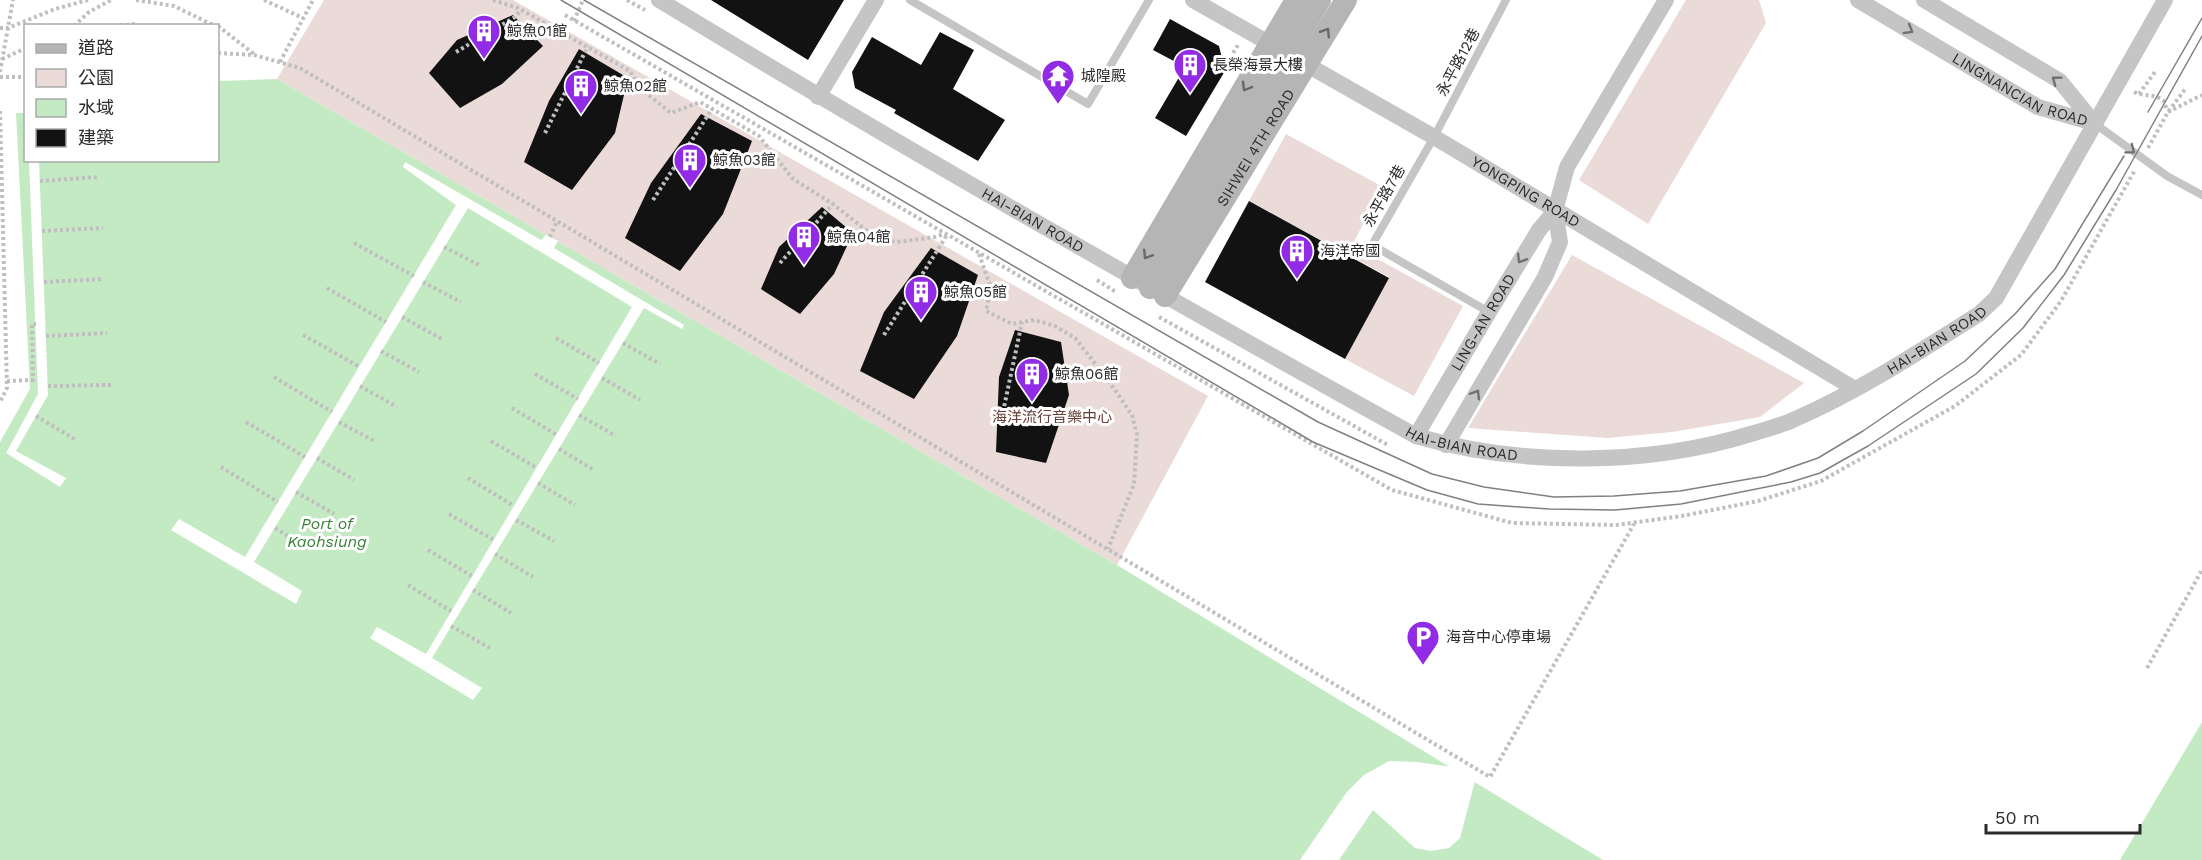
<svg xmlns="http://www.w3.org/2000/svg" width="2202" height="860" font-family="'Work Sans','Noto Sans TC',sans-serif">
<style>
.green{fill:#eadad8}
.water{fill:#c4eac4}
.pier{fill:#fff}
.building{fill:#121212}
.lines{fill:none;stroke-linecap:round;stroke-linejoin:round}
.path{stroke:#bfbfbf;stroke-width:4;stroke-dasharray:3 3;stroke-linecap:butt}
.lane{stroke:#c5c5c5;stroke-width:8}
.street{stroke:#c5c5c5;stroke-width:16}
.secondary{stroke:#b5b5b5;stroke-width:22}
.tram{stroke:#808080;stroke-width:1.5}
.oneway{stroke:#707070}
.oneway2{stroke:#696969}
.labels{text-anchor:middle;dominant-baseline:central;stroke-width:6;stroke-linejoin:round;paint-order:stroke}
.poi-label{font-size:15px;fill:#2b2b2b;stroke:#fff;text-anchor:start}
.street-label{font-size:15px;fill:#2b2b2b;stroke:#fff}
.park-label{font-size:15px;fill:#66403a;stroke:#fff}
.water-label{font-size:16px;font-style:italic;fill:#368137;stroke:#fff}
</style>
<rect width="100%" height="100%" fill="#fff"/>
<g class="green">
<polygon points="324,0 513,0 1208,396 1117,565 277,79"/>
<polygon points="1686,0 1759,0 1766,23 1648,224 1579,180"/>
<polygon points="1286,134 1383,187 1352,245 1463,306 1414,396 1345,359 1389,277 1249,201"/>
<polygon points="1572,255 1804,383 1760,417 1672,432 1607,438 1468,428"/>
</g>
<g class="water">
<polygon points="277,79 1117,565 1603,860 0,860 0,442 30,389 16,113 25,113 26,160 218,160 218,81"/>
<polygon points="2202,722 2202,860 2120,860"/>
</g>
<g class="pier">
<polygon points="29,161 39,161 48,395 16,451 66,478 60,487 6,453 38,394"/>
<polygon points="405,162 541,240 546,235 558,241 554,248 684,325 682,329 644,308 432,658 482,688 473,700 370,638 377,627 426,654 632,307 468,208 254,562 302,591 296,604 171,530 179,519 245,557 456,205 403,167"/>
<polygon points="1389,761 1417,762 1452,767 1475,781 1460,838 1449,848 1431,851 1415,848 1373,810 1339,860 1300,860 1346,793 1364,775"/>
</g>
<g class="building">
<polygon points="711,0 844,0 808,60"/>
<polygon points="513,15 543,46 502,84 460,108 429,73 457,40"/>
<polygon points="1170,19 1219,46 1225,71 1186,136 1155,118 1185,67 1153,50"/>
<polygon points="940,32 974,50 953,89 1005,120 978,161 894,113 896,110 855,88 852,72 872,37 921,65"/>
<polygon points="579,49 628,78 615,133 572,190 524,162 549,101"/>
<polygon points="701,114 752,141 723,214 680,271 625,238 651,183"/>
<polygon points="1249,201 1389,278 1345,359 1205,282"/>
<polygon points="822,207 853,233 834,274 800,314 761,289 779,247"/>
<polygon points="931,248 978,275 957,336 914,399 860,371 884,312"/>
<polygon points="1015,330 1061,342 1069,395 1046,463 996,452 999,377"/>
</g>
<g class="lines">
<g class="path">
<polyline points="136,0 174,6 215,26"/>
<polyline points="264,0 303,18"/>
<polyline points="493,0 518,8 630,71 641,89 671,113 700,102 759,136 793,179 833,204 876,238 897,242 935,237 944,234"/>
<polyline points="627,0 645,10"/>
<polyline points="565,15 1392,490 1512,523 1616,525 1682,516 1758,501 1821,481 1955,406 2021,355 2061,301 2135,170"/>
<polyline points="574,21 583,0"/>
<polyline points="74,26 89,12 111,0"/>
<polyline points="114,26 136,24 138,26"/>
<polyline points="218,26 254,54"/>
<polyline points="0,28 8,28 55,9 88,0"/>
<polyline points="456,52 515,17 521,10"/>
<polyline points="218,53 254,55 300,68 1490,777 1634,524"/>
<polyline points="1230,58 1238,45"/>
<polyline points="2,59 26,48"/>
<polyline points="280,62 313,0"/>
<polyline points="0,72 13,0"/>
<polyline points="0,77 26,77"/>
<path d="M2134 92C2144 97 2153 93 2164 101L2167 111"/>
<polyline points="2139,94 2155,72"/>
<polyline points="0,111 7,388 0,402"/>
<polyline points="2168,112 2202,95"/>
<polyline points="545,133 588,46"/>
<polyline points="2148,148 2168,112 2186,88"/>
<polyline points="40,181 99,177"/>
<polyline points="653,200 712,109"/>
<polyline points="42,231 103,228"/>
<polyline points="550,237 557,221"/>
<polyline points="354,243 414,276"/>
<polyline points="444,247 481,266"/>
<polyline points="979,254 991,288 986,311 1012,324 1034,320 1055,326 1075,338 1108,380 1132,415 1137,435 1134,484 1108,549"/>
<polyline points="780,263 833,204"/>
<polyline points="1097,280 1116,292"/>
<polyline points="44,282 104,279"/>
<polyline points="423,282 461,302"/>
<polyline points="327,288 386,322"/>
<polyline points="402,317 442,339"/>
<polyline points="1159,317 1388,445"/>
<polyline points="303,335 360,367"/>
<polyline points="884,335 947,235"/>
<polyline points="46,336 107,333"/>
<polyline points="556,338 599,363"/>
<polyline points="623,343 660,364"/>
<polyline points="381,351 419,372"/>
<polyline points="535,374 578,399"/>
<polyline points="274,377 332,412"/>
<polyline points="602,378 640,400"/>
<polyline points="7,381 33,380 32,324 36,324"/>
<polyline points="48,386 111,385"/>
<polyline points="360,386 397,407"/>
<polyline points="512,408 557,435"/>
<polyline points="1003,412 1022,322"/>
<polyline points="579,415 616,436"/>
<polyline points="36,416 76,440"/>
<polyline points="246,422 305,457"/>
<polyline points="339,422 374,441"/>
<polyline points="491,441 537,468"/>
<polyline points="559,449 594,470"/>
<polyline points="317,458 354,480"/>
<polyline points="221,467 278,502"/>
<polyline points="468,478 514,506"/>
<polyline points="538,483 575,505"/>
<polyline points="296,492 334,514"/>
<polyline points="449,514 494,540"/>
<polyline points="516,520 554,541"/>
<polyline points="275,528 310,550"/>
<polyline points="428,550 472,576"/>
<polyline points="495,554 533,577"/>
<polyline points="408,585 451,611"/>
<polyline points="473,590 511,613"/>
<polyline points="451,626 490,648"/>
<polyline points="2147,668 2202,570"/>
</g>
<g class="lane">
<polyline points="910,0 1088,104 1149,0"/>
<polyline points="2094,123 2167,176 2202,195"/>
<polyline points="1489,312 1372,245 1434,137 1506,0"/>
</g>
<g class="street">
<path id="s1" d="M659 0C908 151 1161 295 1416 436 1522 467 1649 466 1754 433 1767 429 1780 426 1793 420 1858 392 1919 352 1979 314L1996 298 2165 0"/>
<path id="s2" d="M1193 0 1434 137 1855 389"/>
<path id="s3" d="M1858 0 2038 107 2094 123"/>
<polyline points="1924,0 2060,81 2094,123"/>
<polyline points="818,97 876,0"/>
<path id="s4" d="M1416 436 1489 312 1539 230 1555 211 1567 167 1666 0"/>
<polyline points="1446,445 1545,277 1560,242 1555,211"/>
</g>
<g class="secondary">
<polyline points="1132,278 1296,0"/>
<polyline points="1150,288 1320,0"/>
<path id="s5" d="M1165 296 1346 0"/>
</g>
<g class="tram">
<polyline points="561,0 1313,442 1427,490 1478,504 1549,509 1615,510 1681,504 1791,482 1820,473 1868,446 1976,374 2023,328 2064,275 2116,190 2202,36"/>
<polyline points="584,0 1318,422 1432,474 1484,487 1554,497 1614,496 1680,491 1766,476 1818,458 1863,431 1965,361 2015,314 2055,269 2124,156"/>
<polyline points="2148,112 2202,18"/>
</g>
</g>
<defs><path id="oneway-chevron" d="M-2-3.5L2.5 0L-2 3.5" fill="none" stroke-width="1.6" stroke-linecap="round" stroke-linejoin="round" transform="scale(1.5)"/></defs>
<g class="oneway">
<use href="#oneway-chevron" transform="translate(1909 30) rotate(31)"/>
<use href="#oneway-chevron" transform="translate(2056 80) rotate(-143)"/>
<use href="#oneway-chevron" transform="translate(2131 150) rotate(37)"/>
<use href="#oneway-chevron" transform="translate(1521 259) rotate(122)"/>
<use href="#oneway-chevron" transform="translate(1476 394) rotate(-59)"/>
</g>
<g class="oneway2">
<use href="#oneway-chevron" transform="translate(1326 32) rotate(-58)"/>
<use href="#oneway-chevron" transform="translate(1246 87) rotate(120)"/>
<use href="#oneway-chevron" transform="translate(1147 255) rotate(122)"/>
</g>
<defs>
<g id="building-pin" transform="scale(1.725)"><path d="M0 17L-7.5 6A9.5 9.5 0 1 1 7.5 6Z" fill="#912be5" stroke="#fff"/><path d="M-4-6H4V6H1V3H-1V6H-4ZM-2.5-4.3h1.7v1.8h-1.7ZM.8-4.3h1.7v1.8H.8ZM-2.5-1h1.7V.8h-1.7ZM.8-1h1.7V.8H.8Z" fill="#fff"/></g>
<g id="temple-pin" transform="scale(1.725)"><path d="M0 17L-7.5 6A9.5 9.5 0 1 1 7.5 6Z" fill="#912be5" stroke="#fff"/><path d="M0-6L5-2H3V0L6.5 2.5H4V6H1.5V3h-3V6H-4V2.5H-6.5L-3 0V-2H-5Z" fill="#fff"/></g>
<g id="parking-pin" transform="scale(1.725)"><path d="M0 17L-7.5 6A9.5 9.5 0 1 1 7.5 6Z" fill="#912be5" stroke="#fff"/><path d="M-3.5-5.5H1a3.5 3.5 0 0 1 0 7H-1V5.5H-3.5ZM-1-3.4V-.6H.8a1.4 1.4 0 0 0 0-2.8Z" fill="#fff"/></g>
</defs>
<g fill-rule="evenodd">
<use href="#building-pin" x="484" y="31"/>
<use href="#building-pin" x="1190" y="65"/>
<use href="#temple-pin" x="1058" y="76"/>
<use href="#building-pin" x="581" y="86"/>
<use href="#building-pin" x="690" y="160"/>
<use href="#building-pin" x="804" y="237"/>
<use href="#building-pin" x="1297" y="251"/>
<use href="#building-pin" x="921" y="292"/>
<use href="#building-pin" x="1032" y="374"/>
<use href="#parking-pin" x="1423" y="637"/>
</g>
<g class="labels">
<g class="poi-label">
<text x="507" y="31">鯨魚01館</text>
<text x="1213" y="65">長榮海景大樓</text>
<text x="1081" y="76">城隍殿</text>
<text x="604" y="86">鯨魚02館</text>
<text x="713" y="160">鯨魚03館</text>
<text x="827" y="237">鯨魚04館</text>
<text x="1320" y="251">海洋帝國</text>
<text x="944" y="292">鯨魚05館</text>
<text x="1055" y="374">鯨魚06館</text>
<text x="1446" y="637">海音中心停車場</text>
</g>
<g class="street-label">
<text transform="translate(1458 62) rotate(-62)">永平路12巷</text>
<text stroke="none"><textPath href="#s3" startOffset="186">LINGNANCIAN ROAD</textPath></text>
<text stroke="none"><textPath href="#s5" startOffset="174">SIHWEI 4TH ROAD</textPath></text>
<text stroke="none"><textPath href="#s2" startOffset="384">YONGPING ROAD</textPath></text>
<text transform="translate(1384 196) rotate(-60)">永平路7巷</text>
<text stroke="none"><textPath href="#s1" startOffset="434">HAI-BIAN ROAD</textPath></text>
<text stroke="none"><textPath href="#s4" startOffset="132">LING-AN ROAD</textPath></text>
<text stroke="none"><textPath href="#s1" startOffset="1422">HAI-BIAN ROAD</textPath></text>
<text stroke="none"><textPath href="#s1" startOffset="920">HAI-BIAN ROAD</textPath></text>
</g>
<g class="park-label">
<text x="1052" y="417">海洋流行音樂中心</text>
</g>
<g class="water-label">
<text x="327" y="523">Port of<tspan x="327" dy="18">Kaohsiung</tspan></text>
</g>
</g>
<rect x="24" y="24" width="195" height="138" fill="#ffffff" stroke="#aaaaaa" stroke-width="1.5"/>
<rect x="36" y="44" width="30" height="9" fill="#b5b5b5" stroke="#aaaaaa" stroke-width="1.5"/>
<text x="78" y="54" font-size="18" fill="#2b2b2b">道路</text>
<rect x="36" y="69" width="30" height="18" fill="#eadad8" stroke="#aaaaaa" stroke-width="1.5"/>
<text x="78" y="84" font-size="18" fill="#2b2b2b">公園</text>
<rect x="36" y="99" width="30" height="18" fill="#c4eac4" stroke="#aaaaaa" stroke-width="1.5"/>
<text x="78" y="114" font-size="18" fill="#2b2b2b">水域</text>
<rect x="36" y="129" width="30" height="18" fill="#121212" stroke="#aaaaaa" stroke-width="1.5"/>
<text x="78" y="144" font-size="18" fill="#2b2b2b">建築</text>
<path d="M1986 824v9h154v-9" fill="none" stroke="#2b2b2b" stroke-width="3"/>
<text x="1995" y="824" font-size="18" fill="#2b2b2b" stroke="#ffffff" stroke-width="4.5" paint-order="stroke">50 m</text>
</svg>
